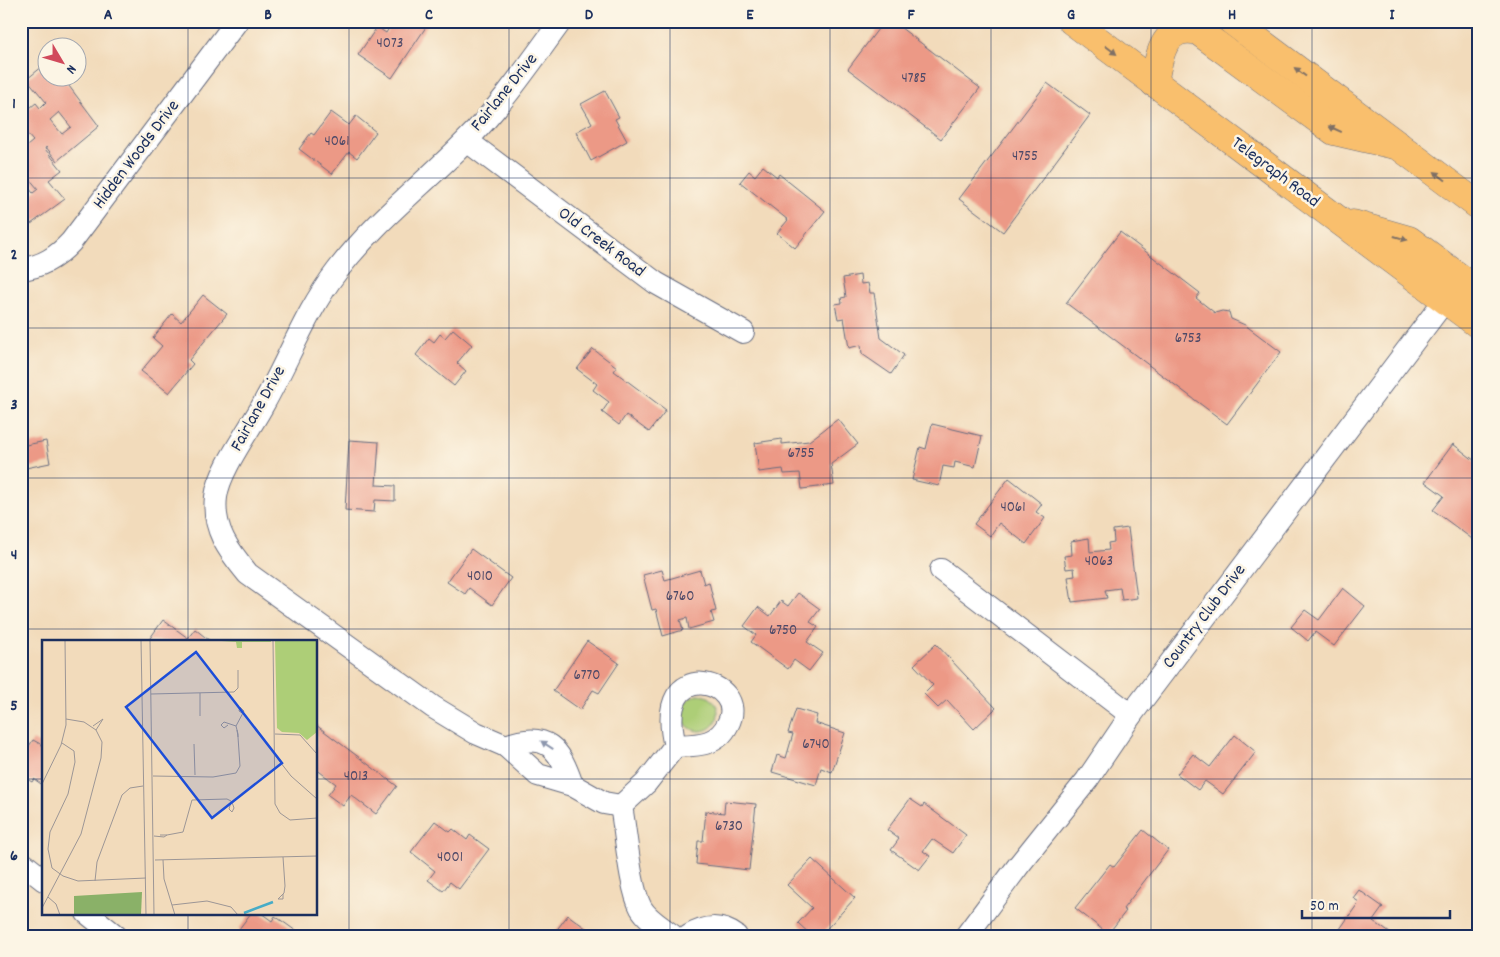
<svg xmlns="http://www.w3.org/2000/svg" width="1500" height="957" font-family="Dekko,sans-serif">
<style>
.grass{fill:#adce77;stroke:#647e6a}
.building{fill:#ec9986;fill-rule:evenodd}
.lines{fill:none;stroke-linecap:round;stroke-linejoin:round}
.minor-casing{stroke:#666b7f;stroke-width:24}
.highway-casing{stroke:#666b7f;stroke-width:29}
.minor{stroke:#fff;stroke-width:22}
.highway{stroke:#f9bf6d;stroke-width:28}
.oneway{fill:#7f7065}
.oneway2{fill:#8d97ae}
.grid{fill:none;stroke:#1b2f5e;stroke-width:1;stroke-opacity:0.55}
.labels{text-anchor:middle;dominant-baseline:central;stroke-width:5;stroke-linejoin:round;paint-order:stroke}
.number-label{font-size:15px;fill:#4f4a68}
.street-label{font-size:18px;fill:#1b2f5e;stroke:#fcf5e5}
.inset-river{fill:none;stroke:#47acc7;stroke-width:2.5}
.inset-road{fill:none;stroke:#9c9696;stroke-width:1}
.view{fill:#1d4ed8;fill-opacity:0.15;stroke:#1d4ed8;stroke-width:2.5}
.inset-edge{fill:none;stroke:#1b2f5e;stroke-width:2.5}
.neatline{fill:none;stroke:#1b2f5e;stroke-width:2}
.grid-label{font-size:16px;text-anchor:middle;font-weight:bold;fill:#1b2f5e}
</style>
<rect width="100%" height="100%" fill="#fcf5e5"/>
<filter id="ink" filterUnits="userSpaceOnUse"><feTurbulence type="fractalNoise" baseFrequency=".02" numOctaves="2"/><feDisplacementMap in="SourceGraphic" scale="10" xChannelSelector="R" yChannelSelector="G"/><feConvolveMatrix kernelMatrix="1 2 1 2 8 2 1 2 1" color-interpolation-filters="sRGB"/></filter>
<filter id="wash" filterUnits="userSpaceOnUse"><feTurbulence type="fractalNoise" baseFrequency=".0096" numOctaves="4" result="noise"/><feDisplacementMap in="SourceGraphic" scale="20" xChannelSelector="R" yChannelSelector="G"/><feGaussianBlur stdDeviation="1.12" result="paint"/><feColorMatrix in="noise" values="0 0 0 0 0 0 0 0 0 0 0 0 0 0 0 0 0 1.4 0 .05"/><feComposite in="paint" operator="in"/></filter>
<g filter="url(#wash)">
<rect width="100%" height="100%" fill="#f2dbbb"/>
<circle class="grass" cx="700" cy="713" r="18"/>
<g id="blocks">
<g class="building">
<polygon points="382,21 430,21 392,78 358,55 377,27 386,33 389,28 381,23"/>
<polygon points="884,21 892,21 980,88 941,139 848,69"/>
<path d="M48 62V78H63L99 126 57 161 46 147 45 149 62 170 49 180 65 199 31 224 21 212V151L33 141 21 127V115L36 103 40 108 46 102 27 79ZM59 112 71 127 62 134 50 120ZM28 177 38 189 33 193 23 181Z"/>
<polygon points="1047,83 1090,115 1003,232 959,199"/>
<polygon points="605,91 619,117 615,119 627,141 591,161 576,132 592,123 581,104"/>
<polygon points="331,112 349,125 356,116 376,132 357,158 349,152 332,174 299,149 311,133 314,135"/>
<polygon points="763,166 777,177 779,174 825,211 795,248 777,233 788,220 740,182 749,171 755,176"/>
<polygon points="1120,232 1200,293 1196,298 1215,313 1222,311 1229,312 1231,319 1245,325 1281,352 1227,424 1066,303"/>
<polygon points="860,275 861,284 868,283 870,293 874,293 881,338 904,355 891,374 862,354 861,345 849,348 844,318 838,319 835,304 842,303 841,298 846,297 843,278"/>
<polygon points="203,295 227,314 189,360 193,364 169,393 141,371 162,346 153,338 172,314 181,322"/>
<polygon points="453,329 472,345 457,363 466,371 454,386 416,355 429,338 434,342 440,334 445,338"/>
<polygon points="593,349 617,367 614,371 666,410 649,432 626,415 619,425 602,412 609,402 593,390 597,384 577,369"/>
<polygon points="838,419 858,444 831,464 834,485 802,489 800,473 784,474 783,469 759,472 755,443 782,439 782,444 809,441"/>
<polygon points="932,424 982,436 975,467 955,462 954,468 943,466 939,486 912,480 920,447 926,449"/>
<polygon points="349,440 379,442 376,485 395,486 395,501 375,500 374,512 345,510"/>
<polygon points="46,441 50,463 21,469 21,446"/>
<polygon points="1453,444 1479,464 1479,544 1433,510 1444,496 1425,482"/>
<polygon points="1009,478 1042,504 1036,512 1045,518 1026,544 999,523 990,536 974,524"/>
<polygon points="1128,528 1137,598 1122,600 1120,588 1105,590 1107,598 1072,602 1068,577 1075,576 1074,568 1066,569 1064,556 1072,555 1071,541 1089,538 1090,552 1109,550 1108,543 1114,542 1113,530"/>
<polygon points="471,549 511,578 492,605 469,588 465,594 447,582"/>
<polygon points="662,570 665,580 700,570 704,584 709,582 716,611 711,612 714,622 689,629 687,618 680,620 683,630 663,636 656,609 652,610 643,575"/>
<polygon points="1343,588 1365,606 1334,646 1315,632 1308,641 1291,627 1305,610 1319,620"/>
<polygon points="798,593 820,609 810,622 818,627 807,642 823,653 809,671 794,660 788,669 751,642 756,635 744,626 758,607 770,616 781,601 788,606"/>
<polygon points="163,620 188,638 195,629 210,641 148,641"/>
<polygon points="587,641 619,663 599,693 593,690 580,710 553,691"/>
<polygon points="936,644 996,708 974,729 947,700 938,708 924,694 933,685 914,665"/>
<polygon points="796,709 817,715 815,723 845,733 832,772 821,768 816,785 772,772 777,755 786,758 793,734 788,733"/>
<polygon points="316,725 397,786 376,814 351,795 343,806 328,795 336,784 316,769"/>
<polygon points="1235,735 1256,752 1223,794 1205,781 1198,790 1177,774 1193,754 1210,767"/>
<polygon points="33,740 44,746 44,786 34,779 32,782 21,775 21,758"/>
<polygon points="910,799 922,807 924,804 966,835 953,853 932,839 923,851 930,856 919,870 891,850 899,839 887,830"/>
<polygon points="725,801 756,804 749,870 696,864 698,841 703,841 706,811 724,813"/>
<polygon points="435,821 450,832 453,829 467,840 470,835 489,849 459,889 450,882 443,891 428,880 435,871 411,852"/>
<polygon points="1143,830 1168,850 1123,909 1126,911 1108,934 1075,908 1110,864 1114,867"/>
<polygon points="812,859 855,898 820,936 812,936 798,923 812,908 787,885"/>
<polygon points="1359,890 1383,907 1373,921 1394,936 1335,936 1359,902 1353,898"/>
<polygon points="251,913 261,913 272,921 275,916 303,936 249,936 239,929"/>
<polygon points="568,915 587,929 582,936 552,936"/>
</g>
</g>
</g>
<g filter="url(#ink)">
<use href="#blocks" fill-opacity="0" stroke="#666b7f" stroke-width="1"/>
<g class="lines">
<g class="minor-casing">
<g id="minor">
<polyline points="467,141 656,283 743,332"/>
<path d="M21 269C42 267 57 257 71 242L237 21"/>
<polyline points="941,570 1131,715"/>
<path d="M506 746 476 733 433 707 248 574C229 551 212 529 216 497 219 470 251 428 264 403 289 359 306 311 337 271 376 220 421 187 465 142 501 106 531 62 561 21"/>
<path d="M572 785C560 749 547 730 506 746L538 775 572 785 604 803 621 806"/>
<path d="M621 806 646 783 675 746C698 745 717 746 728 724 751 681 652 652 675 746"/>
<path d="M621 806C626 832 630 888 641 908 648 920 663 928 673 936"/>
<polyline points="21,862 44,880"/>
<polyline points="87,913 116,936"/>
<path d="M689 936C705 926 721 925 736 936"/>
<polyline points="966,936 1019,865 1087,780 1131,715 1445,300"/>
</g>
</g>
<g class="highway-casing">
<g id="highway">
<polyline points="1072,21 1479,325"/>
<polyline points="1232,21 1479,206"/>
<path d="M1154 83C1159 57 1163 23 1198 31L1334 131 1399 146"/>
<polyline points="1353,224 1409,240 1479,292"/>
</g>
</g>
<use href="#minor" class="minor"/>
<use href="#highway" class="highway"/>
</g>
<defs><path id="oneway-solid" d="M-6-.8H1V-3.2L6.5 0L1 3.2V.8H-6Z" transform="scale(1.25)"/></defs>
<g class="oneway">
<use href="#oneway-solid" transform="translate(1111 50) rotate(37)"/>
<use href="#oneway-solid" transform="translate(1300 72) rotate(-143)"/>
<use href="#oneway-solid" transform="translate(1335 129) rotate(-155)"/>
<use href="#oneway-solid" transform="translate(1440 176) rotate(-143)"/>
<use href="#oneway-solid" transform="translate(1401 238) rotate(16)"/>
</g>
<use class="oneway2" href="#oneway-solid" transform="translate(547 745) rotate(-147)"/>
</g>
<path class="grid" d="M188 21V641M349 21V936M509 21V936M670 21V936M830 21V936M991 21V936M1151 21V936M1312 21V936M21 178H1479M21 328H1479M21 478H1479M21 629H1479M21 779H44M316 779H1479M188 913V936"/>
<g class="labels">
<g class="number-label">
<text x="390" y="44">4073</text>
<text x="914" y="79">4785</text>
<text x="337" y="142">4061</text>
<text x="1025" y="157">4755</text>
<text x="1188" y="339">6753</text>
<text x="801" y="454">6755</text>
<text x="1013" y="508">4061</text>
<text x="1099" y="562">4063</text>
<text x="480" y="577">4010</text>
<text x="680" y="597">6760</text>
<text x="783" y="631">6750</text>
<text x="587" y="676">6770</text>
<text x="816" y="745">6740</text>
<text x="356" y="777">4013</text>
<text x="729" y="827">6730</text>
<text x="450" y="858">4001</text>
</g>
<g class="street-label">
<text transform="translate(505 93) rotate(-51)">Fairlane Drive</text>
<text transform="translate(137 155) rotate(-53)">Hidden Woods Drive</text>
<text transform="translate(1275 173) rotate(37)">Telegraph Road</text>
<text transform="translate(601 243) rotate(37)">Old Creek Road</text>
<text transform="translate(259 409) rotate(-61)">Fairlane Drive</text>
<text transform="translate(1205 617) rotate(-53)">Country Club Drive</text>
</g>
</g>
<g transform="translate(42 640)">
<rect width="275" height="275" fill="#f2dbbb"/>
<path d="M165 0H229V2H200V8H195L194 2ZM233 0H275V92L265 100 257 93 240 92 235 88Z" fill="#adce77"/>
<path d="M100 252 99 275H32V256Z" fill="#8ab168"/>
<path class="inset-river" d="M202 273 231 262"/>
<path class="inset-road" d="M99 0 104 275M108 0 112 275M231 0 233 164 238 173 248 180 275 178M158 53V76M109 54 192 52 196 48V30M186 85 182 88 179 85 182 82 194 86M51 86 61 79 54 90M194 86 202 71 198 67 197 71 200 73M194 86 196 94V97L195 90M233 94 258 95 275 114M20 103 32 111 33 122 26 154 8 192 6 209 10 228 21 236 36 241 104 238M152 104 153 135M232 114 249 136 275 159M111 136 171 137 194 133 198 126 196 97M0 144 19 105 24 85 23 0M125 195 141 192 150 160 185 159 189 161 191 165 192 168 190 172 187 169 189 162M112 196 122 197 125 195H118M241 217 243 246 242 253 241 254V259H236L241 254M113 220 275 216M121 220 122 239 133 275M53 241 55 222 80 155 88 148 101 146M6 257 14 264 18 275M130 265 165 261 189 267 196 275M0 268 39 194 59 118 60 102 54 90 42 82 24 79"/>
<path class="view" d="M154 12 240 123 170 178 84 67Z"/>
<rect width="275" height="275" class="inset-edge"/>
</g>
<rect width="1500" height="957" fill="none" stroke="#fcf5e5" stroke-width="55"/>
<g transform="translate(62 62) rotate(128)"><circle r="24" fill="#fcf5e5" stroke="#a2a6af"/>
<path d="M0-4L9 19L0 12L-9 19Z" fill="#d1495b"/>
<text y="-8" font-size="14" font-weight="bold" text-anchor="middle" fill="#1b2f5e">N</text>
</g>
<path d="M1302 910v8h148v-8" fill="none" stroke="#1b2f5e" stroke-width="2.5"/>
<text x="1310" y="910" font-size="15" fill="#1b2f5e" stroke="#fcf5e5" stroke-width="4" paint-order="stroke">50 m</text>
<rect x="28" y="28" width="1444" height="902" class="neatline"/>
<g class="grid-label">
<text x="108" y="19">A</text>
<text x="268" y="19">B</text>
<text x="429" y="19">C</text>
<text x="589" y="19">D</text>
<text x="750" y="19">E</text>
<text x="911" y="19">F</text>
<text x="1071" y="19">G</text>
<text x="1232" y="19">H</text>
<text x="1392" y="19">I</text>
<text x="14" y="108">1</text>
<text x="14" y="259">2</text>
<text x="14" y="409">3</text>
<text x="14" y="559">4</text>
<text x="14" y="710">5</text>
<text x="14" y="860">6</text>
</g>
</svg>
